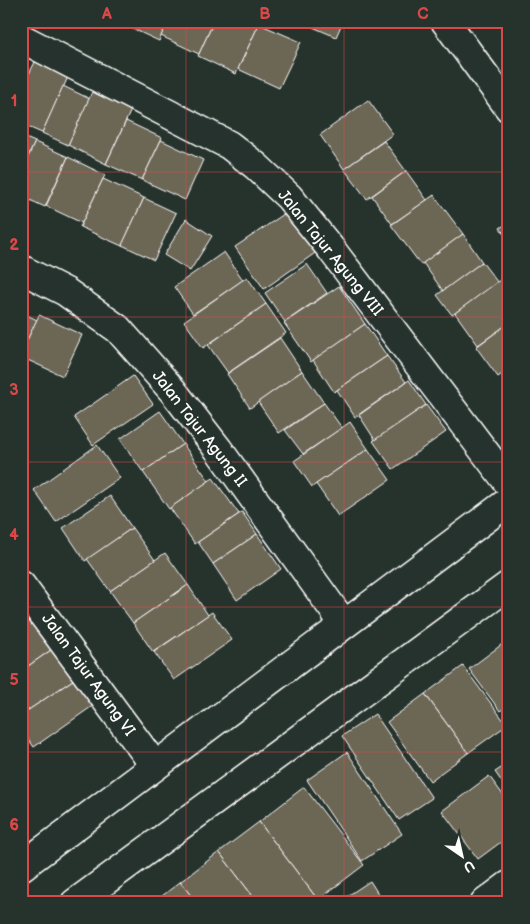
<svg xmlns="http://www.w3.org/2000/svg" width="530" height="924" font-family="'Balsamiq Sans',sans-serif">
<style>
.building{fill:#6c6654;stroke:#fff}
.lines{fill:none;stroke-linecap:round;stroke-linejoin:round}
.street-casing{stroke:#fff;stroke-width:31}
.street{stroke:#26332d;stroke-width:28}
.grid{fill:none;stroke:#dc4848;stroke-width:1;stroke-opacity:0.55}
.labels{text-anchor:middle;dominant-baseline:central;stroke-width:4;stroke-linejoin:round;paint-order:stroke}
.street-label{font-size:16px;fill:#fff;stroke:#26332d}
.neatline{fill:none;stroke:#dc4848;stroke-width:2}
.grid-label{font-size:16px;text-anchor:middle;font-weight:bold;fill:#dc4848}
</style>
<rect width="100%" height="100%" fill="#26332d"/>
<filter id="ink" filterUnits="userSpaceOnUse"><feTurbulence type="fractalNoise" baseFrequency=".02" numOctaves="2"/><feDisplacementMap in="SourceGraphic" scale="10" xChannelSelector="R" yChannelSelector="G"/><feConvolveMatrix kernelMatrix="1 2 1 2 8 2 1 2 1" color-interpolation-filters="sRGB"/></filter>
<g filter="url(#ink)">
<g class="building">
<polygon points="120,21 168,21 159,41 120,23"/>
<polygon points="168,21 214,21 199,54 161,36"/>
<polygon points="214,21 254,21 259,24 236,74 198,56"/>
<polygon points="310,21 343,21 336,37 308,25"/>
<polygon points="259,24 301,42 279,88 238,69"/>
<polygon points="36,60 69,75 42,133 21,124 21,90"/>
<polygon points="63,86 90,99 68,145 42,133"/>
<polygon points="92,92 131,110 106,164 68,145"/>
<polygon points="368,100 393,134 344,169 320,135"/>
<polygon points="126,121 162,138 142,180 106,164"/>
<polygon points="21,136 35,142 21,172"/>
<polygon points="161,140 203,160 185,200 142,180"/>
<polygon points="384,141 406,171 367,199 344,169"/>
<polygon points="35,142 68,157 45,207 21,196 21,172"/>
<polygon points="68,157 105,175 82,223 46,206"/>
<polygon points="406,171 427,200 392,224 372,196"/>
<polygon points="103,179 144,198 122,246 80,227"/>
<polygon points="434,195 463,234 421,265 391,225"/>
<polygon points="144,198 176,213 154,260 122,245"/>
<polygon points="290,210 318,251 264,289 235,247"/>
<polygon points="186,219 212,236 190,271 164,255"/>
<polygon points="509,222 509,240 500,228"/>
<polygon points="463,234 482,262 443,291 423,263"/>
<polygon points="224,252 243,280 193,314 174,287"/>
<polygon points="482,262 498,283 452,315 437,295"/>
<polygon points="307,264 327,293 285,322 265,293"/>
<polygon points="247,277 266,304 203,348 184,321"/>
<polygon points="500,280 509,292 509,323 478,345 455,313"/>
<polygon points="339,286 365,324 311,362 284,323"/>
<polygon points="266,304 286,333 228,373 208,345"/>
<polygon points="21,312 37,320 21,353"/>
<polygon points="39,315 82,335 63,376 21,357 21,353"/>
<polygon points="509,323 509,369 498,377 476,347"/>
<polygon points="365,324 387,356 334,392 313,360"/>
<polygon points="280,338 302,371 250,408 227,374"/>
<polygon points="387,356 406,382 355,417 337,390"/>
<polygon points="509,369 509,382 502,374"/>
<polygon points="302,371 324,403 279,433 258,402"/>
<polygon points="133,376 153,404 93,445 74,417"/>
<polygon points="409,380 426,405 375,440 359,415"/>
<polygon points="324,403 342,428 303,454 285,430"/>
<polygon points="426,405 446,432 393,469 373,441"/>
<polygon points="160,411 183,444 143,472 120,439"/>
<polygon points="350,422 368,449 312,487 294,461"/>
<polygon points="183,444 209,481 169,509 143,472"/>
<polygon points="97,445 120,478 56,522 34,490"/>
<polygon points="368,449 390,480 338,516 316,484"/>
<polygon points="213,478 239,514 195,544 170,508"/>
<polygon points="110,496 132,528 85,561 63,528"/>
<polygon points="242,512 257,534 213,564 198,542"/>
<polygon points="132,528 155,560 110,591 87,559"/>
<polygon points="257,534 281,569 237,600 213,564"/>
<polygon points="165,553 188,585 133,623 110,591"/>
<polygon points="188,585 208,615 153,652 133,623"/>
<polygon points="212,612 232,640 174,680 154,652"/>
<polygon points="27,615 51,650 21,671 21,618"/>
<polygon points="509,639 509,705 500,711 469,669"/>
<polygon points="54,648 76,678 27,711 21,702 21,671"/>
<polygon points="463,666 507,725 468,753 425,694"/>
<polygon points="76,678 94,705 34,747 21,729 21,715"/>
<polygon points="425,694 468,753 430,781 387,722"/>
<polygon points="375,714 432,798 399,820 342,736"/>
<polygon points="347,752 402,834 362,861 307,780"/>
<polygon points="509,763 509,792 495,772"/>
<polygon points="489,776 509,803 509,836 478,859 442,811"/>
<polygon points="304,787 364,865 318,900 259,822"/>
<polygon points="259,822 318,900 314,903 258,903 219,852"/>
<polygon points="219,852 258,903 197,903 180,882"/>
<polygon points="370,881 384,903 337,903"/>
<polygon points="180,882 197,903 153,903"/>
</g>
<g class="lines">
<g class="street-casing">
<g id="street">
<polyline points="445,21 509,108"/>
<polyline points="21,38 229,145 256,166 289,197 331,249 509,484"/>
<polyline points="21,269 66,292 118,329 173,391 218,449 344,624"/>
<polyline points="21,585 155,766"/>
<polyline points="21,867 509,501"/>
<polyline points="75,903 509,585"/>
<polyline points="485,903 509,885"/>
</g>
</g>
<use href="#street" class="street"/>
</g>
</g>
<path class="grid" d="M186 21V903M344 21V903M21 172H509M21 317H509M21 462H509M21 607H509M21 752H509"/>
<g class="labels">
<g class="street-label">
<text transform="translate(330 253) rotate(51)">Jalan Tajur Agung VIII</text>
<text transform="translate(199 429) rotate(52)">Jalan Tajur Agung II</text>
<text transform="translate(88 675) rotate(54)">Jalan Tajur Agung VI</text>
</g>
</g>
<rect width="530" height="924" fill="none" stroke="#26332d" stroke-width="55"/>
<g transform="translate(462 856) rotate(146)" stroke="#26332d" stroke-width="4" paint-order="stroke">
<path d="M0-4L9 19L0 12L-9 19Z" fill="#ffffff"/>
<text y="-8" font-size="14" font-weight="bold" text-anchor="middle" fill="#ffffff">U</text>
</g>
<rect x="28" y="28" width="474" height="868" class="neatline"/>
<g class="grid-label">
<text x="107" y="19">A</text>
<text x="265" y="19">B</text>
<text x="423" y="19">C</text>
<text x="14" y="106">1</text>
<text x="14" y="250">2</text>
<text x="14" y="395">3</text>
<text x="14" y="540">4</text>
<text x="14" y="685">5</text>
<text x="14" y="830">6</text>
</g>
</svg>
